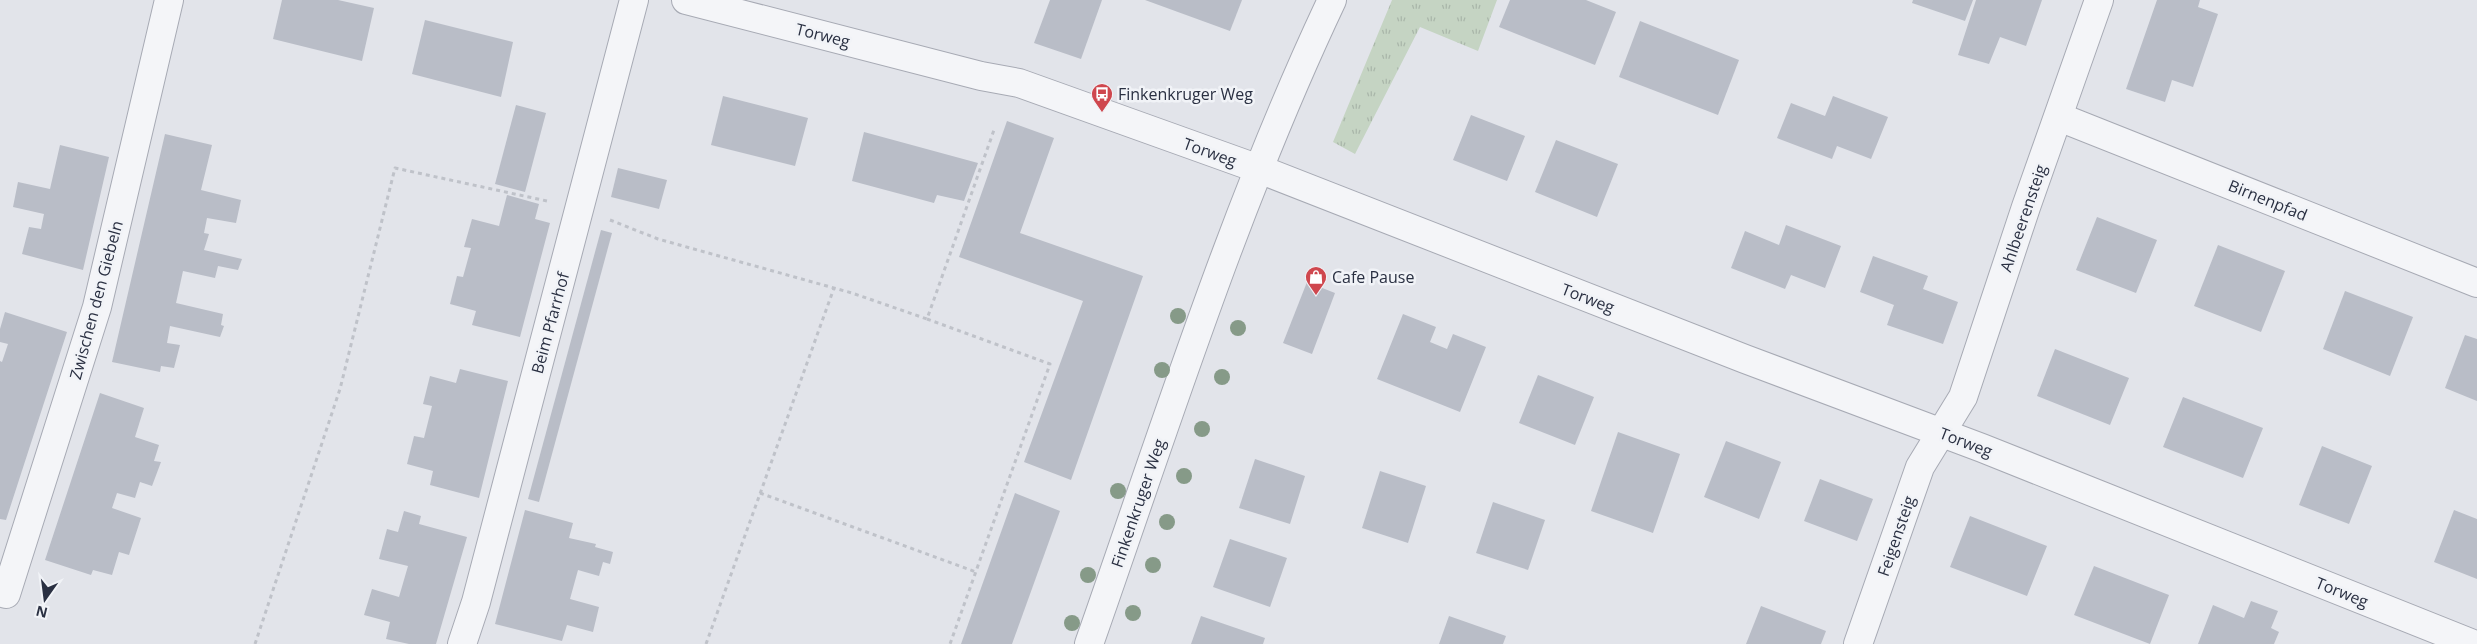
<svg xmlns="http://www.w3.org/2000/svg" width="2477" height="644" font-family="'Open Sans',sans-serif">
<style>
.grass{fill:url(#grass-tufts)}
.building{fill:#b9bdc7}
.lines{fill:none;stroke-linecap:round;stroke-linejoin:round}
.street-casing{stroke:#a7aab4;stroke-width:30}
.path{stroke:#bfc2c9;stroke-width:3;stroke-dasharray:4 4;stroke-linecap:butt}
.street{stroke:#f4f5f8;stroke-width:28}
.tree{fill:#869a88}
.labels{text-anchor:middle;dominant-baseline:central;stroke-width:5;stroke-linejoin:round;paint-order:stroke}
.street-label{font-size:16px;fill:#2a3042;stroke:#f1f3f7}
.poi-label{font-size:16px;fill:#2a3042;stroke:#f1f3f7;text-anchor:start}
</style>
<defs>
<pattern id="grass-tufts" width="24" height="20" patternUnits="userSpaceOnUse" patternTransform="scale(1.25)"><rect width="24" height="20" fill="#c5d4c3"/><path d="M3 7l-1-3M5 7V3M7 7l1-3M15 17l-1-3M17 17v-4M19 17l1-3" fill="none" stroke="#a9b6a9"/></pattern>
</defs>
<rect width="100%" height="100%" fill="#e2e4ea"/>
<polygon class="grass" points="1392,0 1497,0 1478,51 1420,27 1355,154 1333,142"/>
<g class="building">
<polygon points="282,0 338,0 374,8 362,61 273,39"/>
<polygon points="1050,0 1102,0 1081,59 1034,43"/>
<polygon points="1145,0 1242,0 1230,31"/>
<polygon points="1510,0 1586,0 1616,12 1595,65 1499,27"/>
<polygon points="1913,0 1973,0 1965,21 1912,3"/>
<polygon points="1976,0 2042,0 2026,46 2000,37 1989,64 1958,55"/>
<polygon points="2157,0 2200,0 2198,7 2218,14 2193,87 2172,80 2165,102 2126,89"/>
<polygon points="425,20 513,42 501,97 412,74"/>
<polygon points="1640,21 1739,60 1718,115 1619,77"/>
<polygon points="723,96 808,118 795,166 711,145"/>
<polygon points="1833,96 1888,117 1871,159 1837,146 1832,159 1777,138 1791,103 1825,116"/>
<polygon points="516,105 546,113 525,192 495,184"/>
<polygon points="1471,115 1525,136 1507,181 1453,160"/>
<polygon points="1007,121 1054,138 1020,233 1143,276 1071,480 1024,462 1083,301 959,257"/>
<polygon points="864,132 978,163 964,201 937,195 934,203 852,181"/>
<polygon points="165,134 212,145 201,190 241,200 236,223 207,218 204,233 209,234 204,250 242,259 238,270 218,266 215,278 183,271 176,303 223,314 221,325 224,326 220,337 170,326 167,343 180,345 174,368 161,366 160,372 112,362"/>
<polygon points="1556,140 1618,164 1597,217 1535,192"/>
<polygon points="60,145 109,157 83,270 22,254 29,227 41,229 44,214 13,207 18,182 50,189"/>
<polygon points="618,168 667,180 659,209 611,197"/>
<polygon points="507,195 539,204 535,219 550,223 520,337 472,325 476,311 450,304 457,276 463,277 471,248 464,247 472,219 499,226"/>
<polygon points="2097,217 2157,240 2136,293 2076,270"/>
<polygon points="1786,225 1841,246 1825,288 1791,275 1785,289 1731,268 1745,231 1779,245"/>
<polygon points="601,230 612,233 539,502 528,499"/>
<polygon points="2218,245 2285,271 2261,332 2194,306"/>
<polygon points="1873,256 1928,276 1923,289 1958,302 1943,344 1887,325 1894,305 1860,292"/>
<polygon points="1307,282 1335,293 1312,354 1283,343"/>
<polygon points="2345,291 2413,317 2390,376 2323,349"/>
<polygon points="5,312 67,332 6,520 0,519 0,361 2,362 8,344 0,342 0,329"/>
<polygon points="1403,314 1436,327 1430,342 1447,349 1453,334 1486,347 1460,412 1377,379"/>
<polygon points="2465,335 2477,339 2477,401 2445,388"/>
<polygon points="2055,349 2129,378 2110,425 2037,396"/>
<polygon points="460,369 508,381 479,498 430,485 433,471 407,464 414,436 424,438 432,406 423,404 430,376 456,383"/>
<polygon points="1538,375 1594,397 1575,445 1519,423"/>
<polygon points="100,393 144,408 135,437 159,445 154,461 161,462 152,486 140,482 135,498 117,493 112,508 141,518 129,555 119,552 112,575 93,570 91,575 45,560"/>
<polygon points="2183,397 2263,428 2243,478 2163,447"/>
<polygon points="1618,432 1680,454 1653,533 1591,511"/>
<polygon points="1726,441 1781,462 1759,519 1704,497"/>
<polygon points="2322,446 2372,466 2349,524 2299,505"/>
<polygon points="1255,459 1305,476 1290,524 1239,508"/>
<polygon points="1380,471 1426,486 1408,543 1362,528"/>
<polygon points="1820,479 1873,499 1857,541 1804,521"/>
<polygon points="1015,493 1060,511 1012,644 961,644"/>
<polygon points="1493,502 1545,520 1528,570 1476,553"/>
<polygon points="525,510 573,523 569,538 596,544 595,547 613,552 610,564 603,562 599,576 578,570 570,599 599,607 593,632 567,625 562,641 495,624"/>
<polygon points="2454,510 2477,519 2477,579 2434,562"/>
<polygon points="404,511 421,516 419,524 467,537 436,644 409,644 386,639 390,622 364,615 372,589 399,597 408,566 379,559 387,529 398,532"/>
<polygon points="1970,516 2047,546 2027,596 1950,567"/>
<polygon points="1230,539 1287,558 1270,607 1213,587"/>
<polygon points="2094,566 2169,595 2150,644 2074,615"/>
<polygon points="2251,601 2278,611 2271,628 2279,632 2274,644 2198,644 2213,605 2244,618"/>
<polygon points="1761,606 1826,631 1821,644 1746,644"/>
<polygon points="1201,616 1265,638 1263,644 1191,644"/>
<polygon points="1449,616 1506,636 1503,644 1439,644"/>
</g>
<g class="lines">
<g class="street-casing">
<g id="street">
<polyline points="686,0 981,76 1019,83 1259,169 1745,359 1982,448 2473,644"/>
<polyline points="2059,117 2477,283"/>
<polyline points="6,594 97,307 169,0"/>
<polyline points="462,644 476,602 634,0"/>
<path d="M1089 644C1165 428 1234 207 1332 0"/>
<polyline points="1858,644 1920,467 1963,397 2026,207 2099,0"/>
</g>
</g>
<g class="path">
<polyline points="610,220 658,239 852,293 927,319 994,130"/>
<polyline points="927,319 1050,364 950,644"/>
<polyline points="760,493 976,572"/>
<polyline points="255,644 340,389 395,168 547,201"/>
<polyline points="706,644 834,288"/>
</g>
<use href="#street" class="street"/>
</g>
<g class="tree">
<circle cx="1178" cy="316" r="8"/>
<circle cx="1238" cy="328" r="8"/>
<circle cx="1162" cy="370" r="8"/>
<circle cx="1222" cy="377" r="8"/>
<circle cx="1202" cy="429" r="8"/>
<circle cx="1184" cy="476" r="8"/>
<circle cx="1118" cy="491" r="8"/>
<circle cx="1167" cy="522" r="8"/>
<circle cx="1153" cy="565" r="8"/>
<circle cx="1088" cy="575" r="8"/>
<circle cx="1133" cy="613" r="8"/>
<circle cx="1072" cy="623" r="8"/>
</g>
<defs>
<g id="bus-pin" transform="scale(1.125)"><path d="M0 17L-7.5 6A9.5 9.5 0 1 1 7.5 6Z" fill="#cf474e" stroke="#f1f3f7"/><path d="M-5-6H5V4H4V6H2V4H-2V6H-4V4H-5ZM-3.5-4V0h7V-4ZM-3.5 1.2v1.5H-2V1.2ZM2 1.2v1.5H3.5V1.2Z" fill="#fff"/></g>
<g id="shop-pin" transform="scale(1.125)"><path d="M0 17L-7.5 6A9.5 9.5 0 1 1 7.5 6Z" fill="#cf474e" stroke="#f1f3f7"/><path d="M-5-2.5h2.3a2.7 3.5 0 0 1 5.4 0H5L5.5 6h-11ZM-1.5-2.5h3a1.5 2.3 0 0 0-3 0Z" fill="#fff"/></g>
</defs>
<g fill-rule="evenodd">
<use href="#bus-pin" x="1102" y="94"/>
<use href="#shop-pin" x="1316" y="277"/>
</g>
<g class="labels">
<g class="street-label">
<text transform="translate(823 35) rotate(14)">Torweg</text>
<text transform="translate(1210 152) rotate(20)">Torweg</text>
<text transform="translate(2268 200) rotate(22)">Birnenpfad</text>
<text transform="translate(2023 218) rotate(-71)">Ahlbeerensteig</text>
<text transform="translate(1588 298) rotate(21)">Torweg</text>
<text transform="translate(96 300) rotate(-75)">Zwischen den Giebeln</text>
<text transform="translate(550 323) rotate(-75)">Beim Pfarrhof</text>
<text transform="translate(1966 442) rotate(21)">Torweg</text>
<text transform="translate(1138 503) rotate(-71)">Finkenkruger Weg</text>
<text transform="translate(1896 536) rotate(-71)">Feigensteig</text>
<text transform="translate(2342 592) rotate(22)">Torweg</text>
</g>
<g class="poi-label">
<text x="1118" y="94">Finkenkruger Weg</text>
<text x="1332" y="277">Cafe Pause</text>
</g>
</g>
<g transform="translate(45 599) rotate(194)" stroke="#f1f3f7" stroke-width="4" paint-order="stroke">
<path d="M0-4L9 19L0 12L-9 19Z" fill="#2a3042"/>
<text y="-8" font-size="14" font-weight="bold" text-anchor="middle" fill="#2a3042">N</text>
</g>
</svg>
